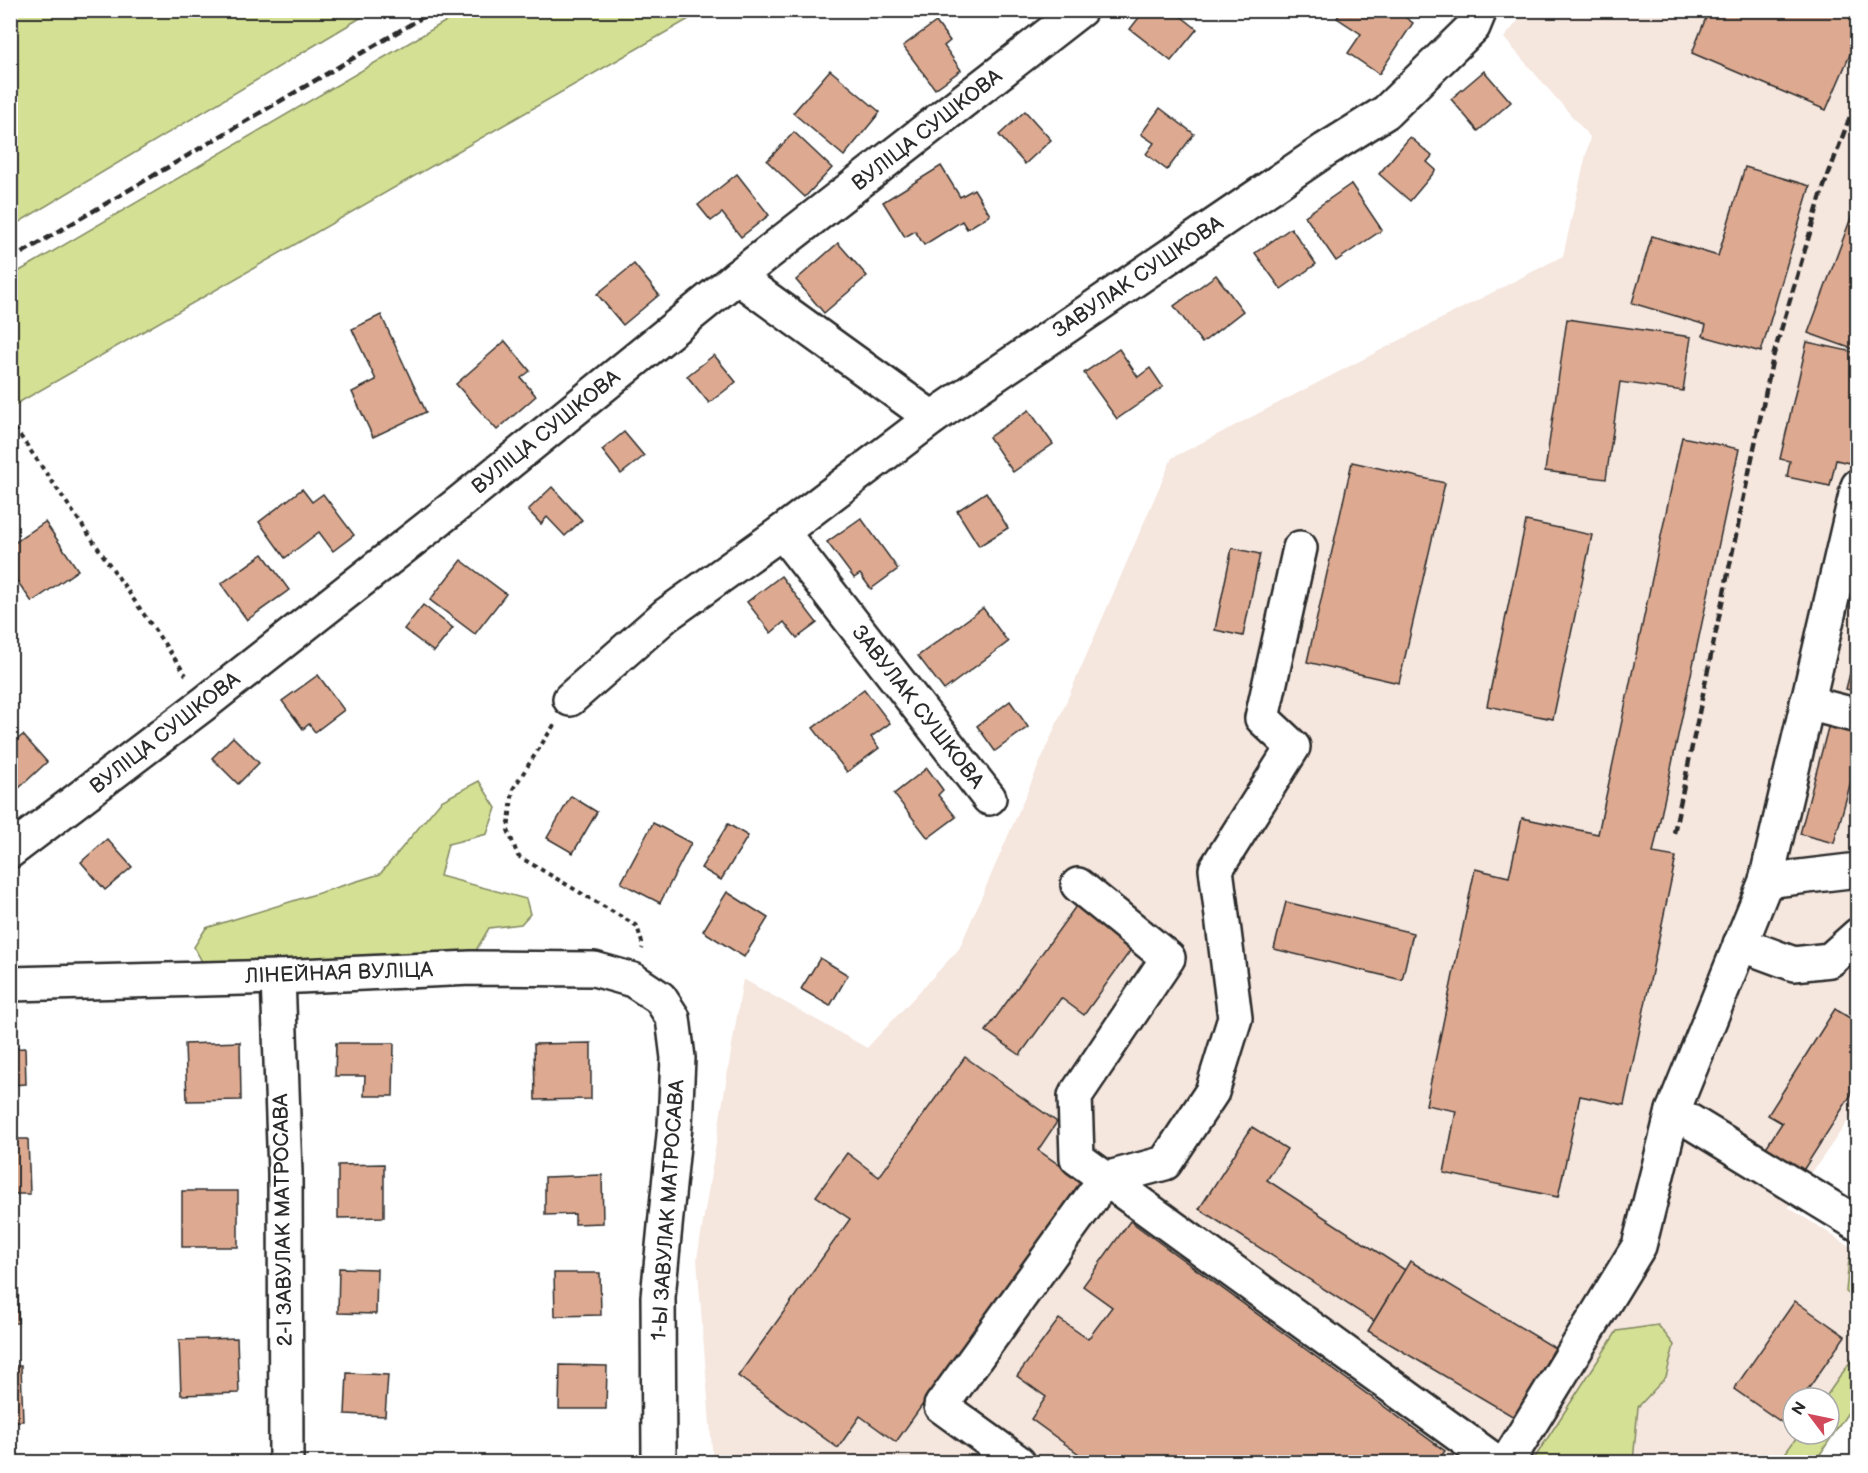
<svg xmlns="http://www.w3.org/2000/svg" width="1868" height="1473" font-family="'Balsamiq Sans',sans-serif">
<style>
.built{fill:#f5e6de}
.green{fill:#d4e194;stroke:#808660;stroke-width:1.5}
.building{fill:#ddaa91;stroke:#2b2b2b;stroke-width:1.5}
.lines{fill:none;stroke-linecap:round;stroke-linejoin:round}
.minor-casing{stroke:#2b2b2b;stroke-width:38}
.path{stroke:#2b2b2b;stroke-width:4;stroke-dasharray:4.5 4.5;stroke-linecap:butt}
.minor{stroke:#fff;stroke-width:33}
.rail{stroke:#2b2b2b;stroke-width:4.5;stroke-dasharray:9 4.5;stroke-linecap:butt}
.labels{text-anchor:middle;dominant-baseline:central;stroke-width:5;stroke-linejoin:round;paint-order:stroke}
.street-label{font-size:21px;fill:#2b2b2b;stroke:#fff}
</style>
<rect width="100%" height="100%" fill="#fff"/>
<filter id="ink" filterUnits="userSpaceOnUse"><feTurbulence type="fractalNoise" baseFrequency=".0167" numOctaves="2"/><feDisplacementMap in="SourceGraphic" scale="12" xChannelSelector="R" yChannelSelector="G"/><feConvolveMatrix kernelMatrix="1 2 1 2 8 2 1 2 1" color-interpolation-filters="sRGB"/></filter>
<g filter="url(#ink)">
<polygon class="built" points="1526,11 1857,11 1857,1108 1788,1207 1857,1251 1857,1352 1825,1398 1793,1398 1793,1434 1799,1434 1779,1462 713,1462 697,1259 743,979 867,1048 959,949 1172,458 1563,256 1590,137 1504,38"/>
<g class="green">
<polygon points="11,10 372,10 372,11 11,227"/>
<polygon points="465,10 703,11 11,407 11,276"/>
<polygon points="479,781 496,808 487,834 448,844 440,876 526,899 530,914 521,924 489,928 471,959 204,965 194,947 206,928 380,874 441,801"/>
<polygon points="1857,1254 1857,1300 1846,1292 1849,1259"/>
<polygon points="1658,1325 1674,1345 1666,1377 1638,1407 1633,1462 1532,1462 1617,1331"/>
<polygon points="1857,1352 1857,1399 1815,1462 1779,1462 1799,1434 1829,1434 1829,1398 1825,1398"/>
</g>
<g class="building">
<polygon points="1145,10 1173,10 1197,29 1171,61 1130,29"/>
<polygon points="1342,10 1395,10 1413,23 1379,74 1348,53 1361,34 1337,18"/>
<polygon points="1709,10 1858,10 1858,36 1826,110 1692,53"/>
<polygon points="936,22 950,41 944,46 961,70 935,89 903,46"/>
<polygon points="830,70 880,112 844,156 793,113"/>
<polygon points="1484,71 1511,102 1478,131 1451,99"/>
<polygon points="1160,108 1194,134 1167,170 1146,154 1154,143 1141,134"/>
<polygon points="1025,111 1051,140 1025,164 999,135"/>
<polygon points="794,132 832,168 805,197 767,161"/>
<polygon points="1410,137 1432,156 1427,162 1436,170 1410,201 1379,174"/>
<polygon points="941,166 960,197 974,189 990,215 967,229 962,221 924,245 915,231 905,237 883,202"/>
<polygon points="1745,167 1810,186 1761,352 1703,336 1706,325 1632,303 1652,236 1718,256"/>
<polygon points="737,174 769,215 741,237 722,213 711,221 698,205"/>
<polygon points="1351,184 1382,230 1336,261 1305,216"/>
<polygon points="1858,199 1858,351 1808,333"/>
<polygon points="1291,228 1316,264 1281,289 1255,253"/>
<polygon points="838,243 867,276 824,313 796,280"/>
<polygon points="634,264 659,295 623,325 597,294"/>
<polygon points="1216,275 1243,311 1202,343 1174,306"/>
<polygon points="381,315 426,412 373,437 352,392 376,380 352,329"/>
<polygon points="1567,319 1691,337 1683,391 1620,382 1606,479 1545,471"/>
<polygon points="505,341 530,371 521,378 536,396 497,430 456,384"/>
<polygon points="1807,342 1858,353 1858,425 1849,463 1836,460 1830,486 1787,477 1790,461 1780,459"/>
<polygon points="1119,349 1138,377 1150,368 1163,387 1117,419 1084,373"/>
<polygon points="714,355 736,382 709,403 687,376"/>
<polygon points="1029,410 1053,444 1013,472 989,437"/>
<polygon points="624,432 644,456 621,474 602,450"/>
<polygon points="1682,437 1739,449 1653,853 1676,857 1624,1105 1580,1096 1558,1197 1444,1173 1456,1111 1426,1105 1475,869 1509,877 1522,818 1598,834"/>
<polygon points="1352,462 1445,483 1399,683 1307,662"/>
<polygon points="552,487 582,520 565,536 547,517 541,524 528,510"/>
<polygon points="302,489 312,502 323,494 354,535 333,551 319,532 285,558 259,522"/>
<polygon points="986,492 1008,528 979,546 957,511"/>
<polygon points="861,518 898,569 871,589 860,574 854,578 827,542"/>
<polygon points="1526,521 1592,535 1553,719 1487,706"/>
<polygon points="45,522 78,570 32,602 10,571 10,546"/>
<polygon points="1232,548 1260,554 1243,636 1215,630"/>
<polygon points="263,554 289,590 247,620 221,584"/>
<polygon points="461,560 506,594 475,634 430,600"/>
<polygon points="781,576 817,623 797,638 784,622 771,633 747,602"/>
<polygon points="423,605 453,628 434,652 404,629"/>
<polygon points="983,608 1008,642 944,690 918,656"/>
<polygon points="1858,642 1858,692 1846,689"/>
<polygon points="318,675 344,710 315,732 309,724 303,729 282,701"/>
<polygon points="864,689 890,723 871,737 879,748 847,772 813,728"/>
<polygon points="1010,701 1028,727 995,751 977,726"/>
<polygon points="1829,724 1858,731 1858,756 1834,843 1800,834"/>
<polygon points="23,735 47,762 18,789 10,781 10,745"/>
<polygon points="233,737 259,763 238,784 212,758"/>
<polygon points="927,768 943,790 938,795 956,817 928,838 894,794"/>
<polygon points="571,796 597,812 573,853 547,838"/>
<polygon points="653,823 691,843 660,903 621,883"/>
<polygon points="728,824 748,836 721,880 701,868"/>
<polygon points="107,839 132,867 105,890 81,862"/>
<polygon points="727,892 768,918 744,957 703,931"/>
<polygon points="1286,902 1413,933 1402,980 1274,949"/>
<polygon points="1076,906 1133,947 1084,1015 1061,998 1020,1055 986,1031"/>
<polygon points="820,958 848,975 830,1006 801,989"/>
<polygon points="1835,1009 1858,1023 1858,1084 1802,1172 1765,1149 1782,1123 1768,1115"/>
<polygon points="240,1042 241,1100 187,1101 185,1044"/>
<polygon points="336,1043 394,1043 393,1096 364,1096 365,1076 335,1076"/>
<polygon points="591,1043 591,1099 535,1100 534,1044"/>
<polygon points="25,1048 26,1084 10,1085 10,1049"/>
<polygon points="965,1057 1057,1122 1038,1150 1082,1181 896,1442 860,1416 838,1448 738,1376 850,1219 816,1196 847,1153 879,1177"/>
<polygon points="1252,1127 1287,1149 1267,1180 1405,1270 1374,1321 1199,1209"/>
<polygon points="10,1139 28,1139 30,1194 10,1194"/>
<polygon points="384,1164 384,1217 338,1218 338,1165"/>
<polygon points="602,1175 603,1223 575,1224 575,1214 545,1215 545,1177"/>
<rect x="182" y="1191" width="56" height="56"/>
<polygon points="1130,1221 1445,1451 1437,1462 1090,1462 1031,1419 1046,1397 1017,1376 1059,1319 1088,1339 1112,1307 1083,1286"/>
<polygon points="1410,1261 1555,1348 1514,1417 1368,1331"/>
<polygon points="339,1268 377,1269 376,1314 338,1313"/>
<polygon points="554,1273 600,1273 601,1315 555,1316"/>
<rect x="10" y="1285" width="8" height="38"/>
<polygon points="1795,1301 1845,1336 1802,1398 1793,1398 1793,1411 1784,1424 1734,1389"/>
<polygon points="237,1338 239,1393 181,1395 179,1340"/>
<polygon points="560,1365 607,1366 606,1409 559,1409"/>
<polygon points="10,1366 21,1366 23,1421 10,1422"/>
<polygon points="347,1373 388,1375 385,1416 345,1414"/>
</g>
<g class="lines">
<g class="minor-casing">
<g id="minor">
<polyline points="737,277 932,418"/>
<polyline points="782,532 989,798"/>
<polyline points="570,699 666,615 782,532 932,418 1325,150 1386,112 1473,27 1480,10"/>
<polyline points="1807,703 1858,716"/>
<polyline points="10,851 205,703 458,504 737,277 1080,10"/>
<polyline points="1766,881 1858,870"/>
<polyline points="1078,885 1168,958 1075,1096 1077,1158 1496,1462"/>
<polyline points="1740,944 1794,964 1830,960 1858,935"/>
<polyline points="278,977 285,1173 286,1462"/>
<polyline points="10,984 278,977 471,968 594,969 633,980 660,998 673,1018 678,1058 675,1125 658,1297 659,1462"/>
<polyline points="1673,1111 1858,1224"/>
<polyline points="1018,1462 941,1406 1105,1179 1165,1163 1212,1092 1235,1018 1216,869 1293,747 1262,718 1300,548"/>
<polyline points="1507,1462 1639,1246 1673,1111 1766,881 1858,486"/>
</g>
</g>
<g class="path">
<polyline points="10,421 186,675"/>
<polyline points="554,725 513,789 508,830 518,856 637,926 643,946 642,949"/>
</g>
<use href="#minor" class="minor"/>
<g class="rail">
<polyline points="10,260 435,10"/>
<polyline points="1674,833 1773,357 1823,189 1858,95"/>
</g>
</g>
</g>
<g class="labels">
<g class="street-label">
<text transform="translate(927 130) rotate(-38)">ВУЛІЦА СУШКОВА</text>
<text transform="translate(1138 277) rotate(-34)">ЗАВУЛАК СУШКОВА</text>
<text transform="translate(546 432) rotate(-39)">ВУЛІЦА СУШКОВА</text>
<text transform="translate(918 707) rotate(52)">ЗАВУЛАК СУШКОВА</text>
<text transform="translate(165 733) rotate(-38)">ВУЛІЦА СУШКОВА</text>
<text transform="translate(339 973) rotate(-2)">ЛІНЕЙНАЯ ВУЛІЦА</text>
<text transform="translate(668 1210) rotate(-86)">1-Ы ЗАВУЛАК МАТРОСАВА</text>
<text transform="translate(283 1220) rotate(-91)">2-І ЗАВУЛАК МАТРОСАВА</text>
</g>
</g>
<rect width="1868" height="1473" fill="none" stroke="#fff" stroke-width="36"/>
<rect x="18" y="18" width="1832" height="1437" fill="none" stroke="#2b2b2b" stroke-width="2" filter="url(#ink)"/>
<g transform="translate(1811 1416) rotate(302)"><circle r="28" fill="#ffffff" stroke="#aaaaaa" stroke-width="1.5"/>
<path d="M0-4.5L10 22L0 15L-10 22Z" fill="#d1495b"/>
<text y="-9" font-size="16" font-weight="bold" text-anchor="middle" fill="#2b2b2b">N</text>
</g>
</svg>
